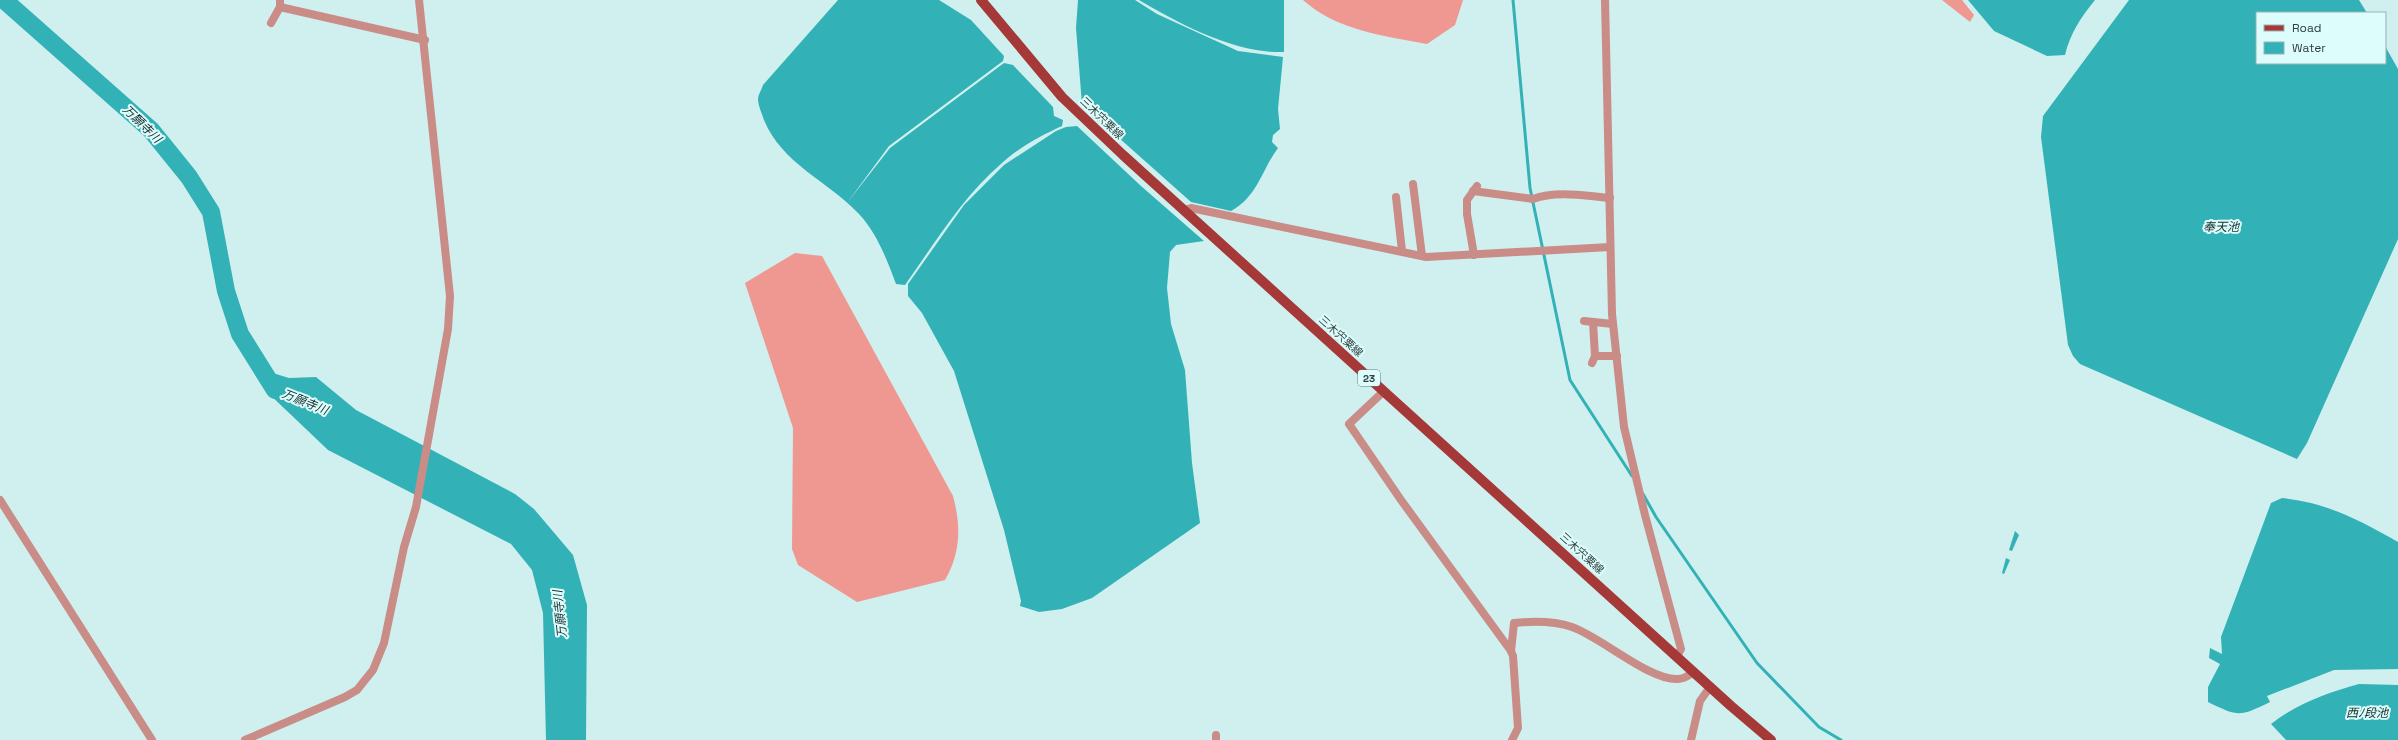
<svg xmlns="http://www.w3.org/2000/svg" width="2398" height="740" font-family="'Space Grotesk','Noto Sans JP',sans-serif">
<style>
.forest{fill:#ef9791}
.water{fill:#32b2b6}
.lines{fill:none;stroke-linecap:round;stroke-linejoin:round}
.stream{stroke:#32b2b6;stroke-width:3}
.river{stroke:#32b2b6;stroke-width:18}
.minor{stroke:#c98c87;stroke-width:8}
.primary{stroke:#a43938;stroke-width:10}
.labels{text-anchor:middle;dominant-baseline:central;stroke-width:4;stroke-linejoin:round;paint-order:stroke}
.shield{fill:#ddfcfc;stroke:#667878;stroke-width:1}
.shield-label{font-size:10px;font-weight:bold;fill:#334040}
.street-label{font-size:11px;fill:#334040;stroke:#ddfcfc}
.water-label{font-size:12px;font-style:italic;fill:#182d2e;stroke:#ddfcfc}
</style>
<rect width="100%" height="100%" fill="#d0efef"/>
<g class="forest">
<path d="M1303 0H1463L1455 25 1427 44C1384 36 1336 30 1303 0Z"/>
<polygon points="1942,0 1962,0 1974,15 1970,22"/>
<path d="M795 253 822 256 953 496C961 526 961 552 945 580L857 602 798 565 792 549 793 428 745 283Z"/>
</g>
<g class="water">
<path d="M838 0H939L971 20 1004 56 1003 61 889 146 847 203 890 148 1004 63 1013 65 1053 107 1054 116 1063 120 1062 126C1042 135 1018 148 1002 163 962 197 935 243 905 285L896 284C887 260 877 233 859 214 828 181 782 164 764 120 762 114 758 105 758 99 758 95 762 89 763 85Z"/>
<path d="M1078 0H1135L1157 14 1238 51 1283 57 1278 109 1280 129 1273 135 1272 142 1278 148C1261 171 1258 196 1231 211L1191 202 1082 105 1076 28Z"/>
<path d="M1139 0H1284V52C1235 54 1180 24 1139 0Z"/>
<path d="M1968 0H2095C2081 17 2070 34 2065 55L2047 56 1994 31Z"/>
<polygon points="2129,0 2359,0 2367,13 2257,13 2257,63 2385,63 2385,46 2398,69 2398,239 2307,443 2297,459 2080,364 2073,356 2068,345 2041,137 2043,116"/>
<polygon points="1077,126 1141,186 1204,241 1176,245 1170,252 1167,288 1171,324 1185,370 1192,463 1200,523 1092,598 1062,609 1039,612 1020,606 1021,601 1004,530 954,371 922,313 908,296 908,284 964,205 1004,165 1056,131 1066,127"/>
<polygon points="263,370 289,378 316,377 356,410 515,494 534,509 573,555 587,605 586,740 546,740 543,613 532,570 511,544 328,450 266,391 256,375"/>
<path d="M2282 498C2328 503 2359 520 2398 542V669L2334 670 2267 696 2270 702C2239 717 2239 717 2208 702V687L2220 664 2209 658 2210 648 2222 654 2221 637 2271 503Z"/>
<polygon points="2015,531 2019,535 2012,551 2009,550"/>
<polygon points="2006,558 2010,560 2004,574 2002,573"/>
<path d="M2359 684 2398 685V740H2286L2271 724C2298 703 2327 693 2359 684Z"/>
</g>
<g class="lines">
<g class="stream">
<polyline points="1513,0 1530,188 1570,380 1632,476"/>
<polyline points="1643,494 1656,517 1757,663 1819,727 1841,740"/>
</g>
<polyline class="river" points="4,0 151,130 189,177 211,212 226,291 240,334 275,390"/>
<g class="minor">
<polyline points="1605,0 1612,314 1624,427 1645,515 1681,649 1677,656"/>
<polyline points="280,7 425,40"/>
<polyline points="271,23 280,7 280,0"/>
<polyline points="1413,184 1422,256"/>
<path d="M1473 191 1533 199C1556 190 1586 196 1610 198"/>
<polyline points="1396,197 1402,251"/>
<polyline points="1184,210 1191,208 1426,257 1610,247"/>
<polyline points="1474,255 1467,214 1467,200 1477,186"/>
<polyline points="1584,321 1613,324"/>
<polyline points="1595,356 1617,356"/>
<polyline points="1592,363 1595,356 1593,322"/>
<polyline points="1384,391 1349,424 1401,500 1511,651 1513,656 1518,728 1512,740"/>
<polyline points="0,500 152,740"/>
<path d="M1511 651 1514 623C1533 621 1554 621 1572 627 1601 637 1650 681 1678 679 1685 679 1689 675 1694 672"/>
<polyline points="245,740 345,697 357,690 373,670 384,643 404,547 416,507 448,329 450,296 419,0"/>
<polyline points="1216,740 1216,735"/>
<polyline points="1691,740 1700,701 1710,687"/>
</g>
<polyline class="primary" points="981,0 1062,97 1123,155 1731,706 1771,740"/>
</g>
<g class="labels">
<rect class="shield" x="1358" y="370" width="22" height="16" rx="3"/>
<g class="shield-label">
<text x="1369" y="378">23</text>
</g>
<g class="street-label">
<text transform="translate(1102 118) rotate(44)">三木宍粟線</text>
<text transform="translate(1341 336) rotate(42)">三木宍粟線</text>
<text transform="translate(1582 553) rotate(42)">三木宍粟線</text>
</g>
<g class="water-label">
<text transform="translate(142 124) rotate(44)">万願寺川</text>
<text x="2221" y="227">奉天池</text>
<text transform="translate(305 402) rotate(22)">万願寺川</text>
<text transform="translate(560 614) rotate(-96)">万願寺川</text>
<text x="2367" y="713">西ﾉ段池</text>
</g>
</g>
<rect x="2256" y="12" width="130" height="52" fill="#ddfcfc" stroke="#99b1b1"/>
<rect x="2264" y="25" width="20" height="6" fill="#a43938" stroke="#99b1b1"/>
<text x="2292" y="32" font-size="12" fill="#334040">Road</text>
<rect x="2264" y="42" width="20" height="12" fill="#32b2b6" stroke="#99b1b1"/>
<text x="2292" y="52" font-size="12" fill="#334040">Water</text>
</svg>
